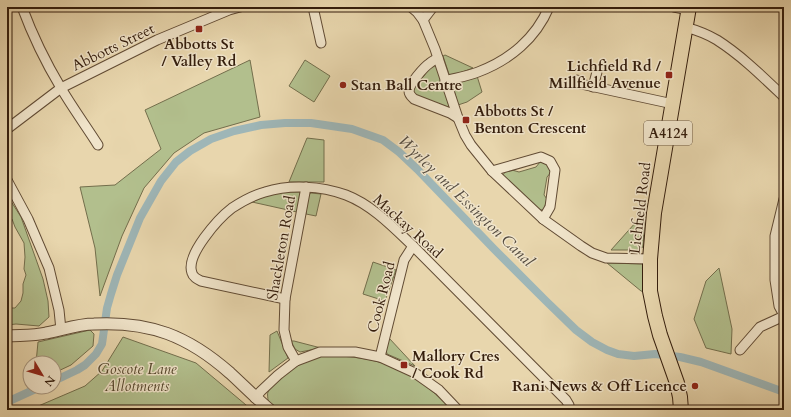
<svg xmlns="http://www.w3.org/2000/svg" width="791" height="417" font-family="Cardo,serif">
<style>
.green{fill:#b2bf8d;stroke:#736e4c}
.lines{fill:none;stroke-linecap:round;stroke-linejoin:round}
.canal{stroke:#9eb6b7;stroke-width:8}
.minor-casing{stroke:#614b34;stroke-width:11}
.tertiary-casing{stroke:#614b34;stroke-width:13}
.primary-casing{stroke:#341d0c;stroke-width:16}
.minor{stroke:#f0e4ca;stroke-width:9}
.tertiary{stroke:#f0e4ca;stroke-width:11}
.primary{stroke:#e8d6ad;stroke-width:14}
.poi-dot{fill:#8f2418;stroke:#f0e4ca;stroke-width:1.5}
.labels{text-anchor:middle;dominant-baseline:central;stroke-width:3;stroke-linejoin:round;paint-order:stroke}
.shield{fill:#f0e4ca;stroke:#6c5945;stroke-width:1}
.shield-label{font-size:14px;font-weight:bold;fill:#341d0c}
.poi-label{font-size:15px;font-weight:bold;fill:#341d0c;stroke:#f0e4ca;text-anchor:start}
.street-label{font-size:15px;fill:#341d0c;stroke:#f0e4ca}
.park-label{font-size:15px;font-style:italic;fill:#54462c;stroke:#f0e4ca}
.water-label{font-size:16px;font-style:italic;fill:#544b3f;stroke:#f0e4ca}
</style>
<rect width="100%" height="100%" fill="#e8d6ad"/>
<filter id="stains"><feTurbulence type="fractalNoise" baseFrequency=".005" numOctaves="4"/><feColorMatrix values="0 0 0 0 .2 0 0 0 0 .09 0 0 0 0 .02 0 0 0 .5 -.17"/></filter>
<radialGradient id="worn" r=".72"><stop offset=".6" stop-color="#630" stop-opacity="0"/><stop offset="1" stop-color="#630" stop-opacity=".3"/></radialGradient>
<g class="green">
<polygon points="445,55 473,68 451,76 449,74 443,56"/>
<polygon points="250,60 260,117 204,133 174,153 144,188 122,236 100,296 95,248 80,187 115,185 161,149 145,110"/>
<polygon points="305,60 330,76 314,102 289,86"/>
<polygon points="432,65 437,67 449,106 446,109 415,97 412,91 419,80 424,76 429,67"/>
<polygon points="477,76 482,92 467,102 458,105 453,86 455,82"/>
<polygon points="307,138 324,140 324,182 289,182"/>
<polygon points="540,162 547,163 552,171 547,177 544,195 547,199 544,209 542,210 538,209 503,175 505,172 512,170 519,172 536,167"/>
<polygon points="282,192 300,192 297,212 252,202 266,196"/>
<polygon points="311,193 321,194 316,216 306,214 308,195"/>
<polygon points="7,195 21,217 43,279 48,301 49,317 39,326 16,324 7,325 7,315 11,308 15,308 21,301 23,293 23,284 26,275 24,269 25,257 24,243 15,227 12,219 7,214"/>
<polygon points="645,212 643,247 636,250 611,250"/>
<polygon points="373,262 396,270 385,301 363,294"/>
<polygon points="607,263 643,264 645,292 641,291"/>
<polygon points="719,268 732,329 731,354 706,348 694,319 706,281"/>
<polygon points="90,330 94,334 93,346 71,365 54,373 54,363 36,363 38,342"/>
<polygon points="277,331 288,358 269,372 270,335"/>
<polygon points="123,337 196,363 252,410 29,410 85,386 102,371"/>
<polygon points="389,338 415,366 387,354 386,350"/>
<polygon points="291,341 294,341 321,348 300,352 295,349"/>
<path d="M325 355C342 356 359 357 375 361 405 368 431 388 452 410H279L268 401C268 398 267 394 268 392 272 383 298 364 307 360 313 358 320 357 325 355Z"/>
</g>
<g class="lines">
<g class="canal">
<polyline points="54,381 77,370 85,365 96,354 102,344 107,308 111,294 117,275 140,218 161,181 176,162 190,151 211,139 234,131 261,125 285,123 311,123 352,129 383,140 399,152 417,169 494,249 546,301 576,330 592,342 607,350 618,354 634,356 655,354 680,357 701,362 784,392"/>
<polyline points="7,402 40,387"/>
</g>
<g class="minor-casing">
<g id="minor">
<path d="M22 7C32 34 46 63 61 88 72 107 86 126 98 145"/>
<polyline points="313,7 321,43"/>
<polyline points="411,7 417,12 423,20 435,49 458,118 465,135 471,145 492,171 543,219 581,246 592,253 606,258 650,259"/>
<polyline points="674,7 689,10"/>
<polyline points="423,20 433,7"/>
<path d="M685 27C696 30 707 34 717 40 742 56 763 77 784 97"/>
<path d="M438 58C435 60 432 61 430 63 424 67 409 84 409 91 409 95 412 97 414 99L450 113 458 118"/>
<polyline points="577,80 581,84 673,104"/>
<path d="M445 81C456 78 468 76 478 72 510 60 536 38 549 7"/>
<polyline points="593,87 597,72"/>
<polyline points="7,129 61,88 157,40 229,10 240,7"/>
<polyline points="492,171 541,157 550,161 555,170 550,207 543,219"/>
<polyline points="7,180 28,219 49,268 59,310 61,330"/>
<polyline points="784,199 775,236 775,280 779,306 784,315"/>
<path d="M285 299 201 281C197 279 193 277 192 273 185 255 219 218 232 208 241 202 254 195 265 192 290 184 321 186 346 195 372 205 393 227 413 246L566 400 569 405V410"/>
<polyline points="740,350 760,327 784,316"/>
<polyline points="380,357 404,260 413,246"/>
<polyline points="296,361 288,347 284,330 285,299 306,187"/>
<polyline points="255,398 261,391 278,375 296,361 320,352 355,352 380,357 415,373 439,390 458,410"/>
</g>
</g>
<g class="tertiary-casing">
<path id="tertiary" d="M7 336C20 335 33 336 46 333 62 330 78 324 94 324 150 321 188 336 230 373 243 385 256 398 270 410"/>
</g>
<g class="primary-casing">
<polyline id="primary" points="681,410 680,397 677,383 660,335 655,316 650,291 650,259 654,213 689,7"/>
</g>
<use href="#minor" class="minor"/>
<use href="#tertiary" class="tertiary"/>
<use href="#primary" class="primary"/>
</g>
<g class="poi-dot">
<rect x="195" y="25" width="8" height="8" rx="2"/>
<rect x="665" y="71" width="8" height="8" rx="2"/>
<circle cx="343" cy="85" r="4"/>
<rect x="462" y="116" width="8" height="8" rx="2"/>
<rect x="400" y="361" width="8" height="8" rx="2"/>
<circle cx="695" cy="386" r="4"/>
</g>
<g class="labels">
<rect class="shield" x="644" y="121" width="48" height="24" rx="3"/>
<g class="shield-label">
<text x="668" y="133">A4124</text>
</g>
<g class="poi-label">
<text x="199" y="44" text-anchor="middle">Abbotts St<tspan x="199" dy="17">/ Valley Rd</tspan></text>
<text x="661" y="66" text-anchor="end">Lichfield Rd /<tspan x="661" dy="17">Millfield Avenue</tspan></text>
<text x="351" y="85">Stan Ball Centre</text>
<text x="474" y="111">Abbotts St /<tspan x="474" dy="17">Benton Crescent</tspan></text>
<text x="412" y="356">Mallory Cres<tspan x="412" dy="17">/ Cook Rd</tspan></text>
<text x="687" y="386" text-anchor="end">Rani News &amp; Off Licence</text>
</g>
<g class="street-label">
<text transform="translate(113 47) rotate(-26)">Abbotts Street</text>
<text transform="translate(640 208) rotate(-83)">Lichfield Road</text>
<text transform="translate(408 226) rotate(42)">Mackay Road</text>
<text transform="translate(281 248) rotate(-80)">Shackleton Road</text>
<text transform="translate(381 297) rotate(-76)">Cook Road</text>
</g>
<g class="park-label">
<text x="137" y="369">Goscote Lane<tspan x="137" dy="17">Allotments</tspan></text>
</g>
<g class="water-label">
<text transform="translate(466 201) rotate(44)">Wyrley and Essington Canal</text>
</g>
</g>
<rect width="791" height="417" fill="none" stroke="#e8d6ad" stroke-width="24"/>
<rect x="8" y="8" width="775" height="401" fill="none" stroke="#341d0c" stroke-width="2"/>
<rect x="12" y="12" width="767" height="393" fill="none" stroke="#341d0c"/>
<g transform="translate(42 375) rotate(128)"><circle r="19" fill="#f0e4ca" stroke="#a5947e"/>
<path d="M0-3L7 15L0 10L-7 15Z" fill="#8f2418"/>
<text y="-6" font-size="11" font-weight="bold" text-anchor="middle" fill="#341d0c">N</text>
</g>
<rect width="100%" height="100%" filter="url(#stains)"/>
<rect width="100%" height="100%" fill="url(#worn)"/>
</svg>
